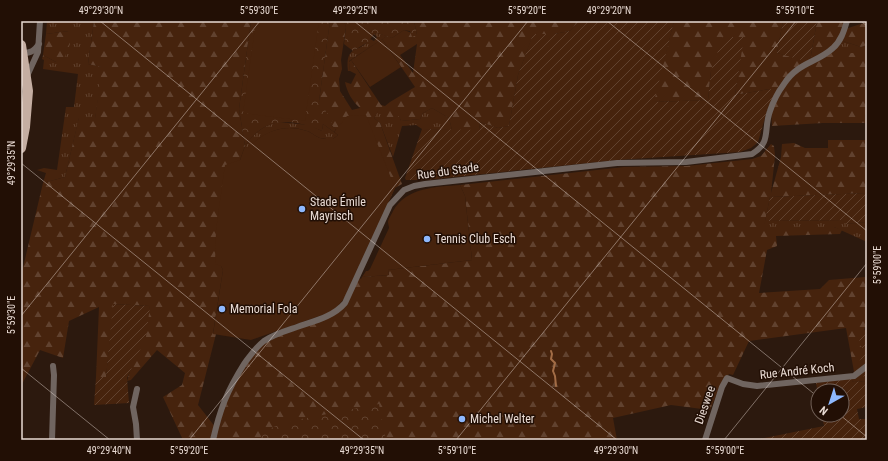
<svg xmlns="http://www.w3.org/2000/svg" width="888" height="461" font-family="'Roboto Condensed',sans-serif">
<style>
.grass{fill:url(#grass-tufts)}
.forest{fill:url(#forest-firs);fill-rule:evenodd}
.park{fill:url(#park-crowns)}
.garden{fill:url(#garden-furrows)}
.pitch{fill:#46230d}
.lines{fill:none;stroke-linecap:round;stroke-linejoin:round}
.stream{stroke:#a36d46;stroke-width:2}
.street{stroke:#706560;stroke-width:6}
.primary{stroke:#c5aea2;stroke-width:10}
.ticks{fill:none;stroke:#e9dbd4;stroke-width:1;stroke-opacity:0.45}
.poi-dot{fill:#8eb8fd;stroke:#220f05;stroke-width:1.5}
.labels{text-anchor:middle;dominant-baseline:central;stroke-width:3;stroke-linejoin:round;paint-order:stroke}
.street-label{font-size:12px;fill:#e9dbd4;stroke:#220f05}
.poi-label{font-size:12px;fill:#e9dbd4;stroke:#220f05;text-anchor:start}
.neatline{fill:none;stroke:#e9dbd4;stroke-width:1.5}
.ticks-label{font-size:10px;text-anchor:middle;fill:#e9dbd4}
</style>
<defs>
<pattern id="grass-tufts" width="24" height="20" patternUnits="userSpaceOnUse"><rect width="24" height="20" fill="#46230d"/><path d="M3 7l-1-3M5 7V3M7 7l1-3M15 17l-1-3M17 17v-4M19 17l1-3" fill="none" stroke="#61422f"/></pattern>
<pattern id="forest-firs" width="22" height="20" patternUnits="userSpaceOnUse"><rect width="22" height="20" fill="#46230d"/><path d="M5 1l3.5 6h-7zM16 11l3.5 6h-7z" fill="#61422f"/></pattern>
<pattern id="park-crowns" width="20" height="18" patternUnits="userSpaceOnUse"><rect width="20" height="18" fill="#46230d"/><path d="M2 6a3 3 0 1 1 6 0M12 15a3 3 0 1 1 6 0" fill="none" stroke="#61422f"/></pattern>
<pattern id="garden-furrows" width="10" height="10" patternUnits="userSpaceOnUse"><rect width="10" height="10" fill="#46230d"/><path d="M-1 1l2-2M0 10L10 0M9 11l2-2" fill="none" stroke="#61422f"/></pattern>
</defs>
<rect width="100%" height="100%" fill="#2c190e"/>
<g class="grass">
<polygon points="47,21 94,21 88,64 103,67 95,119 79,118 65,177 43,183 46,173 37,170 44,168 57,170 66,107 74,107 78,74 43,69 44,60 42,59 43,55 56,62 69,31 46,34"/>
<path d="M377 33 387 36 349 61 350 71H348C345 44 359 54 370 39L374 41 377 37 374 34Z"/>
<polygon points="840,40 861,47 867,45 867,53 827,53"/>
<polygon points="380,107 399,115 401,121 420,119 423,113 432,108 449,118 452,130 422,129 416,125 402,126 393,157 380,123 374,118"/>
<path d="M279 122 309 125 322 131 323 124 338 135 333 139C329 139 324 139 320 138 315 136 311 132 307 131 284 123 263 132 248 149L245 146C254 133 264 125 279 122Z"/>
<polygon points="846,220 846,224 867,222 867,242 834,227 763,227 765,221"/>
</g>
<g class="forest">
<polygon points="94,21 251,21 239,109 245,146 240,160 221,266 223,270 213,333 216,334 198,405 216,428 230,386 264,341 338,311 357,277 361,279 362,277 389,275 388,270 472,260 465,196 460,185 624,167 687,166 752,159 761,156 771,144 774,146 775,156 771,193 781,157 782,144 794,143 805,148 828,148 828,140 867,140 867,193 770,197 764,227 834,227 842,230 840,234 776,236 777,246 767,250 759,293 820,289 829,280 865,277 867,279 867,326 864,329 866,351 859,376 867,376 867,381 854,382 852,381 853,378 855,377 846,328 749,341 733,375 729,374 720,386 710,410 671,405 613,418 617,440 183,440 163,397 182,385 185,373 157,350 131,380 127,381 150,306 114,304 106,377 96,377 99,307 69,321 63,358 40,350 21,386 21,276 43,183 65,177 79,117 95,118 102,67 88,64"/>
<path d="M330 21H344L346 27 341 60 342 69 339 79 340 91 352 110 360 108C352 101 347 92 345 82L351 84 356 74 350 71 349 62 351 60 381 105 385 106 390 102 415 87 382 39 387 36 392 38 404 30 417 35 414 21H579L570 31 554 34 533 35 518 75 509 126 498 128 480 122 479 130H452L449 118 432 108 423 113 420 119 401 121 399 116 384 120 380 108 374 118 380 123 402 184 395 188 343 300 353 144 331 125 326 112 319 101ZM417 44 413 73 400 55Z"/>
<polygon points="674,21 783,21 777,53 810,61 817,21 847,21 845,29 867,22 867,45 861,47 840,40 828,53 867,53 867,114 865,115 866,123 823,123 772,126 770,89 735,95 743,37 711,71 708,100 653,102"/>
<polygon points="69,31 70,44 63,61 56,62 43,55 46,34"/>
</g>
<g class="park">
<path d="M251 21H330L319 101 324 103 326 112 333 118 331 125 336 129 334 132 323 124 322 131C292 118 265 116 245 146L239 109Z"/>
<polygon points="344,21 414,21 417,35 412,37 410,31 404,30 392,38 377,33 374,34 368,42 353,51 344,44 346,27"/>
<path d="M379 404 386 440H258C266 430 274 426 286 422Z"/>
</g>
<g class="garden">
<polygon points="579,21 674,21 654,102 708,100 711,71 723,37 744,37 735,95 770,89 775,92 767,111 758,142 751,148 740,152 617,160 425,180 406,180 405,178 422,129 479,130 480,122 498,128 509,126 518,75 533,34 554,34 570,31"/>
<polygon points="783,21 817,21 810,61 808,62 777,53"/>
<polygon points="867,193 867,222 846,224 845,220 765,221 770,197"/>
<polygon points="113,304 150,306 146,337 127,378 129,403 94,405 96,377 106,377"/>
<polygon points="867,326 867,376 859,377 858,364 865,351 859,344 860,337"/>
<polygon points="853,378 852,381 854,382 867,381 867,407 857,409 859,419 866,419 867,440 755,440 824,426 822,415 842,415 842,391 818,391 818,394 816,383"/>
</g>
<g class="pitch">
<polygon points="256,21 319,21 305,121 243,113"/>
<polygon points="382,39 401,67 370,87 351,60"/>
<path d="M366 115 395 188 343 300 335 309 328 313 251 340 213 334 223 270 221 266 215 264 216 230 225 165 240 160 245 146 248 148C264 131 284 123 307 131 311 132 315 136 320 138 324 139 329 139 333 139L338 135 334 132 347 116Z"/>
<path d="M460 185 465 196 472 260 388 270 389 275 362 277 366 271H368L370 269 389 228C389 226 388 224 388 222 388 219 392 214 393 211 407 187 436 187 460 185Z"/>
</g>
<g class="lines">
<polyline class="stream" points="551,351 552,354 551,359 555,363 553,371 555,376 556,386"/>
<g class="street">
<path d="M23 53C31 53 34 51 39 44"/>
<polyline points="27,76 38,52 40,21"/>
<polyline points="52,440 54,375 53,366"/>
<polyline points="137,440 136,424 133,407 137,389"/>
<path d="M213 440C220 409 227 391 244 364 250 356 255 348 264 341 274 334 285 331 297 327 314 321 333 317 345 303L390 205 404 190 414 186 425 184 617 163 686 162 752 154C772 142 763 130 770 111 773 102 778 92 784 84 798 62 817 63 833 48 841 41 844 31 847 21"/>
<polyline points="705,440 722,387 727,378 743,384 757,386 854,376 867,366"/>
</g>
<polyline class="primary" points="21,45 28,91 25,127 21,148"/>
</g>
<path class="ticks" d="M100 21 617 440M354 21 818 397M607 21 867 231M861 21 867 26M21 163 364 440M21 316 260 21M21 368 110 440M840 415 867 437M189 440 528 21M456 440 796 21M724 440 867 263"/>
<g class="poi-dot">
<circle cx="302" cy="209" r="4"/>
<circle cx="427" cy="239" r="4"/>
<circle cx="222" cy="309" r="4"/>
<circle cx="462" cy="419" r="4"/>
</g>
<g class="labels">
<g class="street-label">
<text transform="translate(448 171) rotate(-8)">Rue du Stade</text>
<text transform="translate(797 371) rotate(-6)">Rue André Koch</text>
<text transform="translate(705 405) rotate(-71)">Dieswee</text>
</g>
<g class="poi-label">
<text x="310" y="202">Stade Émile<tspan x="310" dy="14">Mayrisch</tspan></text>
<text x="435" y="239">Tennis Club Esch</text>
<text x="230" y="309">Memorial Fola</text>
<text x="470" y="419">Michel Welter</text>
</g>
</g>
<rect width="888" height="461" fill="none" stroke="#220f05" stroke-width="44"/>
<g transform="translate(830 403) rotate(219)"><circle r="19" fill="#220f05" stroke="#726158"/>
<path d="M0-3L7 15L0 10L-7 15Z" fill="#8eb8fd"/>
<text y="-6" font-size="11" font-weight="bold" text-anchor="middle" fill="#e9dbd4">N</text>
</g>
<rect x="22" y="22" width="844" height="417" class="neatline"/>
<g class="ticks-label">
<text x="101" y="14">49°29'30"N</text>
<text x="259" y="14">5°59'30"E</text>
<text x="355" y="14">49°29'25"N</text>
<text x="527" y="14">5°59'20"E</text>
<text x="609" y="14">49°29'20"N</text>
<text x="795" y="14">5°59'10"E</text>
<text transform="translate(11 163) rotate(-90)" y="4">49°29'35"N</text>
<text transform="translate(877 265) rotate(-90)" y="4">5°59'00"E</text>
<text transform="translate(11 315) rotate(-90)" y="4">5°59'30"E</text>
<text x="109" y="454">49°29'40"N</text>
<text x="189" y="454">5°59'20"E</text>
<text x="362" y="454">49°29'35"N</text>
<text x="457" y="454">5°59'10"E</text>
<text x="616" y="454">49°29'30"N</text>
<text x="725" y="454">5°59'00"E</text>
</g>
</svg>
